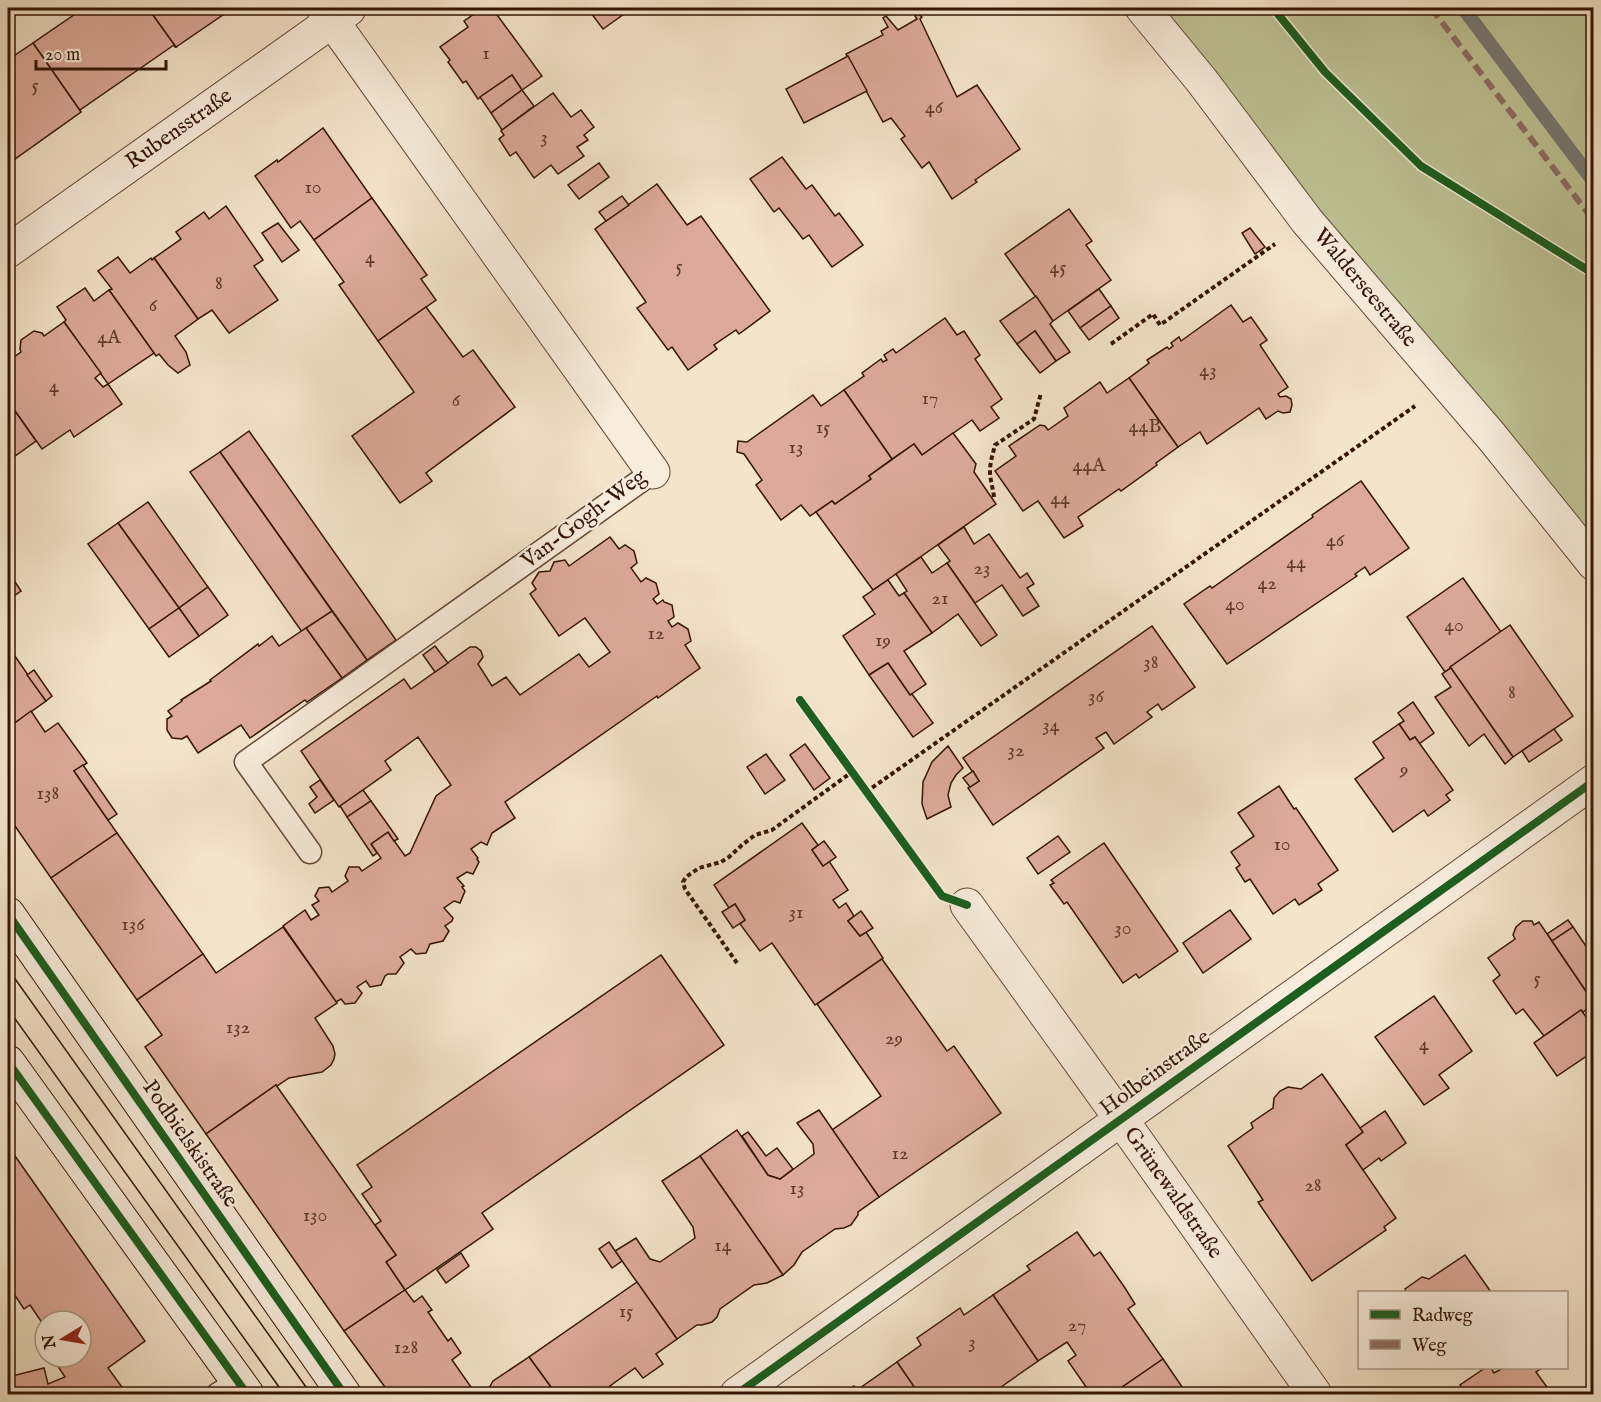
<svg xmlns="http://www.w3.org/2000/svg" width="1601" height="1402" font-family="'IM FELL English',serif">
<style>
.green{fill:#bec395;stroke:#7a6c4c;stroke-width:1.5}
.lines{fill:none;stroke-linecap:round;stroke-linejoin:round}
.stream{stroke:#757974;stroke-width:14}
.building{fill:#ddaa9a;stroke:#351404;stroke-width:1.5}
.service-casing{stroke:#654836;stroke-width:25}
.minor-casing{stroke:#654836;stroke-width:35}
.tertiary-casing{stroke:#654836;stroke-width:35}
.secondary-casing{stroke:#351404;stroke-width:35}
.path{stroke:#351404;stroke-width:4;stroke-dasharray:4.5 3;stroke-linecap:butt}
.service{stroke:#f8eddd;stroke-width:22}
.minor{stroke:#f8eddd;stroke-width:33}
.tertiary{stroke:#f8eddd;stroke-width:33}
.secondary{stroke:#f8eddd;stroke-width:33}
.tram{stroke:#351404;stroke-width:1.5}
.quiet{stroke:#8d6e63;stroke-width:6;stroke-dasharray:12 6;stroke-linecap:butt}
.cycleway-casing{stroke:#f8eddd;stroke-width:11}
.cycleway{stroke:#1b5e20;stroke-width:8}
.labels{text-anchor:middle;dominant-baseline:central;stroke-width:5;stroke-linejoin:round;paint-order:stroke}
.number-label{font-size:20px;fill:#5f3a2a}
.street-label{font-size:22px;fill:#351404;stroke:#f8eddd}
</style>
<rect width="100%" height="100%" fill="#f4e4ca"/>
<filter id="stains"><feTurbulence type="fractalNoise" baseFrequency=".00333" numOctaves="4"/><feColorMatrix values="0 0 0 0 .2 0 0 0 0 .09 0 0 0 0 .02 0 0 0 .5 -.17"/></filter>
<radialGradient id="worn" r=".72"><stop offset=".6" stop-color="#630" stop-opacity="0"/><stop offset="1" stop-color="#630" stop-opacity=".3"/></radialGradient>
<polygon class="green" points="1142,8 1593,8 1593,564"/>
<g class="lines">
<polyline class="stream" points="1463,8 1594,182"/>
</g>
<g class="building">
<polygon points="84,8 148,8 176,47 175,47 174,45 80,110 81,112 33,43"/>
<polygon points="148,8 233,8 176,47"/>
<polygon points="483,8 492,8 542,76 522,90 512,75 478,99 466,81 463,83 448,62 450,60 440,47 468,27 464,21"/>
<polygon points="575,8 621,8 624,14 603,29 588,9 580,14"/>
<polygon points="918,14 922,17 920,19 957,97 977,85 1020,149 975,180 977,182 952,199 929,162 922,168 901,139 905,136 891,118 883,122 846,54 883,35 881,31 888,27 883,18 886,16 898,30 917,19 915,16"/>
<polygon points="33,43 81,112 8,164 8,60"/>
<polygon points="848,56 867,91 804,123 786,89"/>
<polygon points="512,75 522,90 491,113 480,97"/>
<polygon points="522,90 534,106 502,130 491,113"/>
<polygon points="553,93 571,117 581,110 594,127 584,135 588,140 577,147 584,156 558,174 551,165 534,178 516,152 510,156 499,139 504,135 501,131 502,130"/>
<polygon points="323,128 372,198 314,240 300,221 291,228 255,176 277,160 278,162"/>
<polygon points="782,157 806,189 812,185 835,216 839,213 863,245 832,267 809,235 803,239 779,208 774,212 750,179"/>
<polygon points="599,163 609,177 579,199 568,185"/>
<polygon points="657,184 687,225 701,216 770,311 739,334 736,330 714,345 717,349 688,370 672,347 668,350 637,308 646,302 595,229"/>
<polygon points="622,196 629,205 606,221 599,212"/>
<polygon points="372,198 427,275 421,279 436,300 378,341 339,285 344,282 314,240"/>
<polygon points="226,206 263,260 254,266 278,300 229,333 212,310 198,319 154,258 181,239 176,232 204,212 209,219"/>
<polygon points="1069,209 1092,241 1086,245 1111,280 1053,321 1005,254"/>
<polygon points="278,223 299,250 282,262 262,233"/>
<polygon points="1250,228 1265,247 1255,254 1242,233"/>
<polygon points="118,257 130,273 151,258 152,260 154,258 198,319 175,336 186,352 190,365 178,373 168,365 159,354 156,356 109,290 112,289 98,271"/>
<polygon points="85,288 94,301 109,290 154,353 108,384 64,322 66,320 57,307"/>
<polygon points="1099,289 1111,306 1080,328 1068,311"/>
<polygon points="1036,296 1053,321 1050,324 1070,352 1056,361 1035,331 1017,344 1000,321"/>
<polygon points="1231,305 1243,322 1251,317 1267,340 1260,345 1288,387 1278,394 1280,397 1286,396 1291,399 1292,405 1290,412 1283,413 1278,411 1266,419 1259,408 1207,444 1200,432 1178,447 1129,378 1149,363 1147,360 1167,347 1169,349 1173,346 1171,343 1179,337 1181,341"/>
<polygon points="1111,306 1119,318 1089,340 1080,328"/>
<polygon points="426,307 463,357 473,350 515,407 426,473 432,481 400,503 352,436 414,392 378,341"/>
<polygon points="945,318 957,335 964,331 980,355 975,359 1002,399 991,407 999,418 980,431 972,420 922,455 914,444 892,459 844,390 864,376 862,373 881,359 883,362 887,360 884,355 893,349 896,353"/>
<polygon points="64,322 101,373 95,378 103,387 108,384 122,404 74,437 70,430 42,449 8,401 8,361 21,352 20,349 21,340 34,331 42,333 44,336"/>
<polygon points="1035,331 1056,361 1040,373 1017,344"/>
<polygon points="1129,378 1178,447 1156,463 1157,465 1121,491 1119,489 1078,517 1083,526 1064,538 1038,501 1023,511 995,471 1016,456 1009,446 1040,425 1045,426 1048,430 1068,416 1064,408 1100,382 1107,393"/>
<polygon points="844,390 892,459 869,476 871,479 835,504 832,501 810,516 801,505 781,520 756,485 762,480 744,454 737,452 738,441 747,442 813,395 821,406"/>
<polygon points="8,401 36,441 8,461"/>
<polygon points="249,431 396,640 367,660 220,452"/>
<polygon points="953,433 976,464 974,472 996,504 873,590 816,512 832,501 835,504 871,479 869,476 914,444 922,455"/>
<polygon points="220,452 332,611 302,632 190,472"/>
<polygon points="1361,481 1409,548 1370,575 1365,567 1355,574 1357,576 1227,664 1184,604 1210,586 1212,588 1313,517 1312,515"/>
<polygon points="148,502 208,587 179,608 118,523"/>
<polygon points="118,523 179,608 149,629 88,544"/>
<polygon points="964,527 974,544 989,534 1020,578 1027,573 1034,584 1027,588 1039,606 1023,616 1002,585 975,603 947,563 950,561 938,545"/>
<polygon points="610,537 619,549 625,545 634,551 637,563 631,568 641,582 646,578 656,583 659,594 653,599 657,604 663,600 664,602 672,605 674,617 668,621 672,627 678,623 688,629 691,641 685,645 700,668 658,698 657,696 505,802 515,818 492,833 487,845 481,842 471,849 478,858 477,859 479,862 473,874 467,872 457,878 464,886 462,887 465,891 460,903 454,901 444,908 453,918 452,921 445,926 449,931 443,941 430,944 426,953 416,954 411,949 400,957 404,963 396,974 388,974 385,976 381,985 370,987 366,981 357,987 362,993 355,1003 345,1004 341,999 336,1002 283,926 305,910 311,920 319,915 312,905 319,901 315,896 319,888 329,887 332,892 348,881 345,876 349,867 359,867 362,871 381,858 371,844 388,832 405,856 410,853 436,796 451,785 418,737 385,761 391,770 339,807 301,751 404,679 411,689 470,647 476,647 481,651 483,657 478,664 492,686 506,677 520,695 579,654 589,667 610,652 585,618 559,636 530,594 536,589 532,583 539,572 550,571 554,562 565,560 569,566"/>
<polygon points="921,557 932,573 947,563 997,635 981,646 958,614 932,633 904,593 907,591 896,574"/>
<polygon points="8,571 21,591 8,600"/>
<polygon points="1463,578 1501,632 1445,672 1407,617"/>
<polygon points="888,580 899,596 904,593 932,633 904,651 926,684 910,695 888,663 869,675 843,636 875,614 863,597"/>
<polygon points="208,587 228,615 199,636 179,608"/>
<polygon points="179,608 199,636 169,657 149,629"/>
<polygon points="332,611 367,660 342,678 306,628"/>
<polygon points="1510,625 1573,716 1513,757 1450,667"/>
<polygon points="1152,626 1195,687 1162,710 1158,704 1147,712 1152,717 1114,744 1106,732 1096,738 1104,748 993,825 968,788 979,781 963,758"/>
<polygon points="306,628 342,678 307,702 305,700 250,738 241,725 198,753 187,736 182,739 172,738 167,730 167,719 172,716 168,711 182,701 181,700 211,681 210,680 258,644 259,646 272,636 279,646"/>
<polygon points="8,646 46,701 8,728"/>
<polygon points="435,646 448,663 435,672 423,655"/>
<polygon points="888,663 910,695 912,694 933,723 913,737 869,675"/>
<polygon points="1451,668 1513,757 1505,764 1484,734 1469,746 1435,697 1451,687 1442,674"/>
<polygon points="34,670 52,696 46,701 27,675"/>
<polygon points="1413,702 1434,733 1419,744 1415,737 1410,740 1399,724 1404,721 1398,713"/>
<polygon points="31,711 45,732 58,723 87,763 74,771 117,833 51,878 8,816 8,728"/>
<polygon points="1399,724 1410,740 1415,737 1453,790 1446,795 1450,800 1428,816 1424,810 1393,832 1355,779 1384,758 1373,742"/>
<polygon points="1554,729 1562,740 1529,762 1522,751"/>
<polygon points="805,744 830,778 814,790 790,755"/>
<polygon points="948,746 963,768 956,775 951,783 948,795 951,807 927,819 922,804 923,782 932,762"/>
<polygon points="766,754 785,780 765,794 747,767"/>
<polygon points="83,765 117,814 108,820 74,771"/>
<polygon points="973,771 979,781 970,787 963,778"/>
<polygon points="320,780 334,800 315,813 309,804 317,797 310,787"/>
<polygon points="1279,786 1294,809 1296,808 1338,870 1318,884 1322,890 1299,905 1295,899 1273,914 1250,879 1245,882 1236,868 1240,865 1231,852 1254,836 1238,813"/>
<polygon points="363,790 371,801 347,817 340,806"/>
<polygon points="371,801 398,839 394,841 388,832 371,844 377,853 373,856 347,817"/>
<polygon points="802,823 818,845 812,850 823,866 829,861 848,890 833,900 839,908 846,903 854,916 848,921 860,936 866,932 883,958 815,1005 772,943 760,951 740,924 745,920 735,904 729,908 714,885"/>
<polygon points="117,833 203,954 137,1000 51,878"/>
<polygon points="1058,836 1070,852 1038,874 1027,858"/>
<polygon points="824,841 836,857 823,866 812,850"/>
<polygon points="1104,843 1178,951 1139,978 1136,974 1123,983 1067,902 1064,904 1050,885 1054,883 1051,880"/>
<polygon points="735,904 745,920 733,928 722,912"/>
<polygon points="1230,910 1251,939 1203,973 1183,943"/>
<polygon points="861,911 873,928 860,936 848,921"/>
<polygon points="1568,920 1573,927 1552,941 1547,934"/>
<polygon points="1523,921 1532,921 1534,925 1539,922 1594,1003 1594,1004 1583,1012 1581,1010 1544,1036 1523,1009 1516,1014 1493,981 1500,975 1488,958 1515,939 1513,935 1516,927"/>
<polygon points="283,927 337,1003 315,1018 333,1046 335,1054 334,1059 331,1065 322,1072 289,1078 277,1086 276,1085 206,1134 145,1047 162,1035 137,1000 203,954 216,973"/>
<polygon points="1573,927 1594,958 1594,1003 1552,941"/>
<polygon points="661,955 724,1045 482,1213 493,1229 405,1290 386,1262 396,1255 375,1225 381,1221 362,1194 372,1187 357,1165"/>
<polygon points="882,959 947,1051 954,1046 1001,1113 879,1197 832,1130 881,1096 817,1004"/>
<polygon points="1434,996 1472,1051 1439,1075 1449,1088 1424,1105 1375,1037"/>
<polygon points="1581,1010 1594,1028 1594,1051 1557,1076 1534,1043"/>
<polygon points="1322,1074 1363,1132 1346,1145 1396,1218 1384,1227 1386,1230 1312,1281 1258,1202 1263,1200 1228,1146 1253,1128 1251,1123 1273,1108 1274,1098 1280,1091 1288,1087 1301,1089"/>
<polygon points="276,1085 396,1255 386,1262 405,1290 344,1331 206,1134"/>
<polygon points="819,1110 879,1197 858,1212 858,1215 851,1225 844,1228 835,1229 802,1252 794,1265 783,1275 700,1156 737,1130 768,1175 780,1179 814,1154 813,1144 797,1123"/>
<polygon points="1385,1111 1406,1143 1381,1161 1379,1158 1363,1170 1346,1145 1363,1132 1360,1128"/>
<polygon points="748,1132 766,1156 777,1148 793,1169 780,1179 768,1175 742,1136"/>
<polygon points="8,1146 145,1341 108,1368 127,1394 8,1394 8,1377 44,1368 48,1384 65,1377 55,1362 62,1357 81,1357 81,1321 45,1321 45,1327 30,1305 24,1309 8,1285"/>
<polygon points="700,1156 783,1275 767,1283 754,1285 720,1309 717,1317 712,1322 702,1325 697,1325 677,1339 615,1251 636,1238 650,1259 660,1262 695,1238 693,1227 662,1181"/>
<polygon points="1077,1232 1094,1256 1100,1252 1125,1288 1135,1304 1128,1309 1163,1359 1112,1394 1091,1394 1068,1361 1076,1355 1067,1342 1038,1361 993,1295 1030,1270 1027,1266"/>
<polygon points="609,1242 622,1261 612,1268 599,1249"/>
<polygon points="461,1253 469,1266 446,1283 437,1270"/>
<polygon points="1465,1255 1491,1292 1406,1292 1405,1289 1422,1277 1429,1279"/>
<polygon points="637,1282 677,1339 656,1354 663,1364 643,1378 635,1368 610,1386 616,1394 556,1394 529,1357"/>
<polygon points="405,1290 414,1302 422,1296 432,1310 428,1312 448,1341 451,1338 461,1353 452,1360 471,1387 460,1394 390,1394 344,1331"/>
<polygon points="993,1295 1038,1361 991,1394 919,1394 897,1362 921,1345 917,1338 960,1308 964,1315"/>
<polygon points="529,1357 556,1394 480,1394 489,1388 493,1381"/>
<polygon points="1163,1359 1187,1394 1112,1394"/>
<polygon points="897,1362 919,1394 842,1394 854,1386 857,1390"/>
<polygon points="1485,1368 1491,1368 1494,1373 1503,1368 1542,1368 1536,1372 1552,1394 1463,1394 1466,1393 1460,1385"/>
</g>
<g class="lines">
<g class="service-casing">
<g id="service">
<polyline points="310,852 246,762 653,472"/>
<polyline points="218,1394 237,1382"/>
</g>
</g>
<g class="minor-casing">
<g id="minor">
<polyline points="323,8 653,472"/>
<polyline points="8,251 349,9"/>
<polyline points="967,905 1121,1119 1315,1394"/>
<polyline points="737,1394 1594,781"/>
</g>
</g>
<g class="tertiary-casing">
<polyline id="tertiary" points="1142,8 1202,81 1307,221 1492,437 1594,564"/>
</g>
<g class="secondary-casing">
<g id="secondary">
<polyline points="8,914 344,1394"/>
<polyline points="8,1062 247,1394"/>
</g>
</g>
<g class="path">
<polyline points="1111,344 1153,314 1160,325 1275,244"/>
<path d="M994 497C993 488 990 480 990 471 990 462 993 454 995 445L1034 419 1041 393"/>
<polyline points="866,792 1415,406"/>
<polyline points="737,963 685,889 683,882 686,877 699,868 721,862 729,857 742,845 755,835 772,830 852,772"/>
</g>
<use href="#service" class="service"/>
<use href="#minor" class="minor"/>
<use href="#tertiary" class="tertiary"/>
<use href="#secondary" class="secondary"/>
<g class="tram">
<polyline points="8,969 311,1394"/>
<polyline points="8,1009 284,1394"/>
</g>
<polyline class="quiet" points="1431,8 1594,221"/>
<g class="cycleway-casing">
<g id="cycleway">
<polyline points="1273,8 1325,72 1421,166 1594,274"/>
<polyline points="800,700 942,896 967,905"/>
<polyline points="8,914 344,1394"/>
<polyline points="8,1062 247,1394"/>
<polyline points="737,1394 1594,781"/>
</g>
</g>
<use href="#cycleway" class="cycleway"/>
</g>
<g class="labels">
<g class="number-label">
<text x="486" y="53">1</text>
<text x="35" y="85">5</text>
<text x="934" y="107">46</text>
<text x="544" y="137">3</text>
<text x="313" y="187">10</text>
<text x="370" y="257">4</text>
<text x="679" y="266">5</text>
<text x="1058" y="267">45</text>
<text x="219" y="283">8</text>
<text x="153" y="305">6</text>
<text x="109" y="337">4A</text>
<text x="1208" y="370">43</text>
<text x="54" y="386">4</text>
<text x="930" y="398">17</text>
<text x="456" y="400">6</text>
<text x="1145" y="426">44B</text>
<text x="823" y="427">15</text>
<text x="796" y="447">13</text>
<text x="1089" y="465">44A</text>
<text x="1060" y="498">44</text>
<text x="1335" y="540">46</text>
<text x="1296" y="562">44</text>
<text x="982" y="568">23</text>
<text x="1267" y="583">42</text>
<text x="940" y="598">21</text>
<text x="1235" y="604">40</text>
<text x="1454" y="625">40</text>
<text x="656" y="633">12</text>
<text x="883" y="640">19</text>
<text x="1151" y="662">38</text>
<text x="1512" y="692">8</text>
<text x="1096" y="696">36</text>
<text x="1051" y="725">34</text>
<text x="1016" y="750">32</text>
<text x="1404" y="769">9</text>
<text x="48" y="793">138</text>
<text x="1282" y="844">10</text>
<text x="796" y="912">31</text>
<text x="133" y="924">136</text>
<text x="1123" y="928">30</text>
<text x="1537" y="978">5</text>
<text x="238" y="1027">132</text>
<text x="894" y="1038">29</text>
<text x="1424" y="1044">4</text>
<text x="900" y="1153">12</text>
<text x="1313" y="1185">28</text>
<text x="797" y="1188">13</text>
<text x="315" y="1215">130</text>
<text x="723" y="1245">14</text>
<text x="626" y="1311">15</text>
<text x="1077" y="1325">27</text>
<text x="972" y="1342">3</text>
<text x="406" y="1347">128</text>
</g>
<g class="street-label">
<text transform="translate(179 129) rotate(-35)">Rubensstraße</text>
<text transform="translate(1365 288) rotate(50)">Walderseestraße</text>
<text transform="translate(584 519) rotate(-37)">Van-Gogh-Weg</text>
<text transform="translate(1155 1073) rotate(-36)">Holbeinstraße</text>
<text transform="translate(190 1144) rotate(55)">Podbielskistraße</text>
<text transform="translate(1173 1193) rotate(55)">Grünewaldstraße</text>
</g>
</g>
<rect width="1601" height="1402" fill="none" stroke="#f4e4ca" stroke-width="30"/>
<rect x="9" y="9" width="1583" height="1384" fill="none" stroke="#351404" stroke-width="3"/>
<rect x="15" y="15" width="1571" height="1372" fill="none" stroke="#351404" stroke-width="1.5"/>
<rect x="1358" y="1291" width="210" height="78" fill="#f8eddd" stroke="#aa9686" stroke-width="1.5"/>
<rect x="1370" y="1310" width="30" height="9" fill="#1b5e20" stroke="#aa9686" stroke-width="1.5"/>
<text x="1412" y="1321" font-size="18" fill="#351404">Radweg</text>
<rect x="1370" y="1340" width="30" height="9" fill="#8d6e63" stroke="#aa9686" stroke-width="1.5"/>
<text x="1412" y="1351" font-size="18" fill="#351404">Weg</text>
<g transform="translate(63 1339) rotate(259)"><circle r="28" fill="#f8eddd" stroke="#aa9686" stroke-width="1.5"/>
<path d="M0-4.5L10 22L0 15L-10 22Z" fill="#8f2418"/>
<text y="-9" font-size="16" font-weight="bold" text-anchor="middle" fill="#351404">N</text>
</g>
<path d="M36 60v9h130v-9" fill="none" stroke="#351404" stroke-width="3"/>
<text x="45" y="60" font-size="18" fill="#351404" stroke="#f8eddd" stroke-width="4.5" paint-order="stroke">20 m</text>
<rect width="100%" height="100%" filter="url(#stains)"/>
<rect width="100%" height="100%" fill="url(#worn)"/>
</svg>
